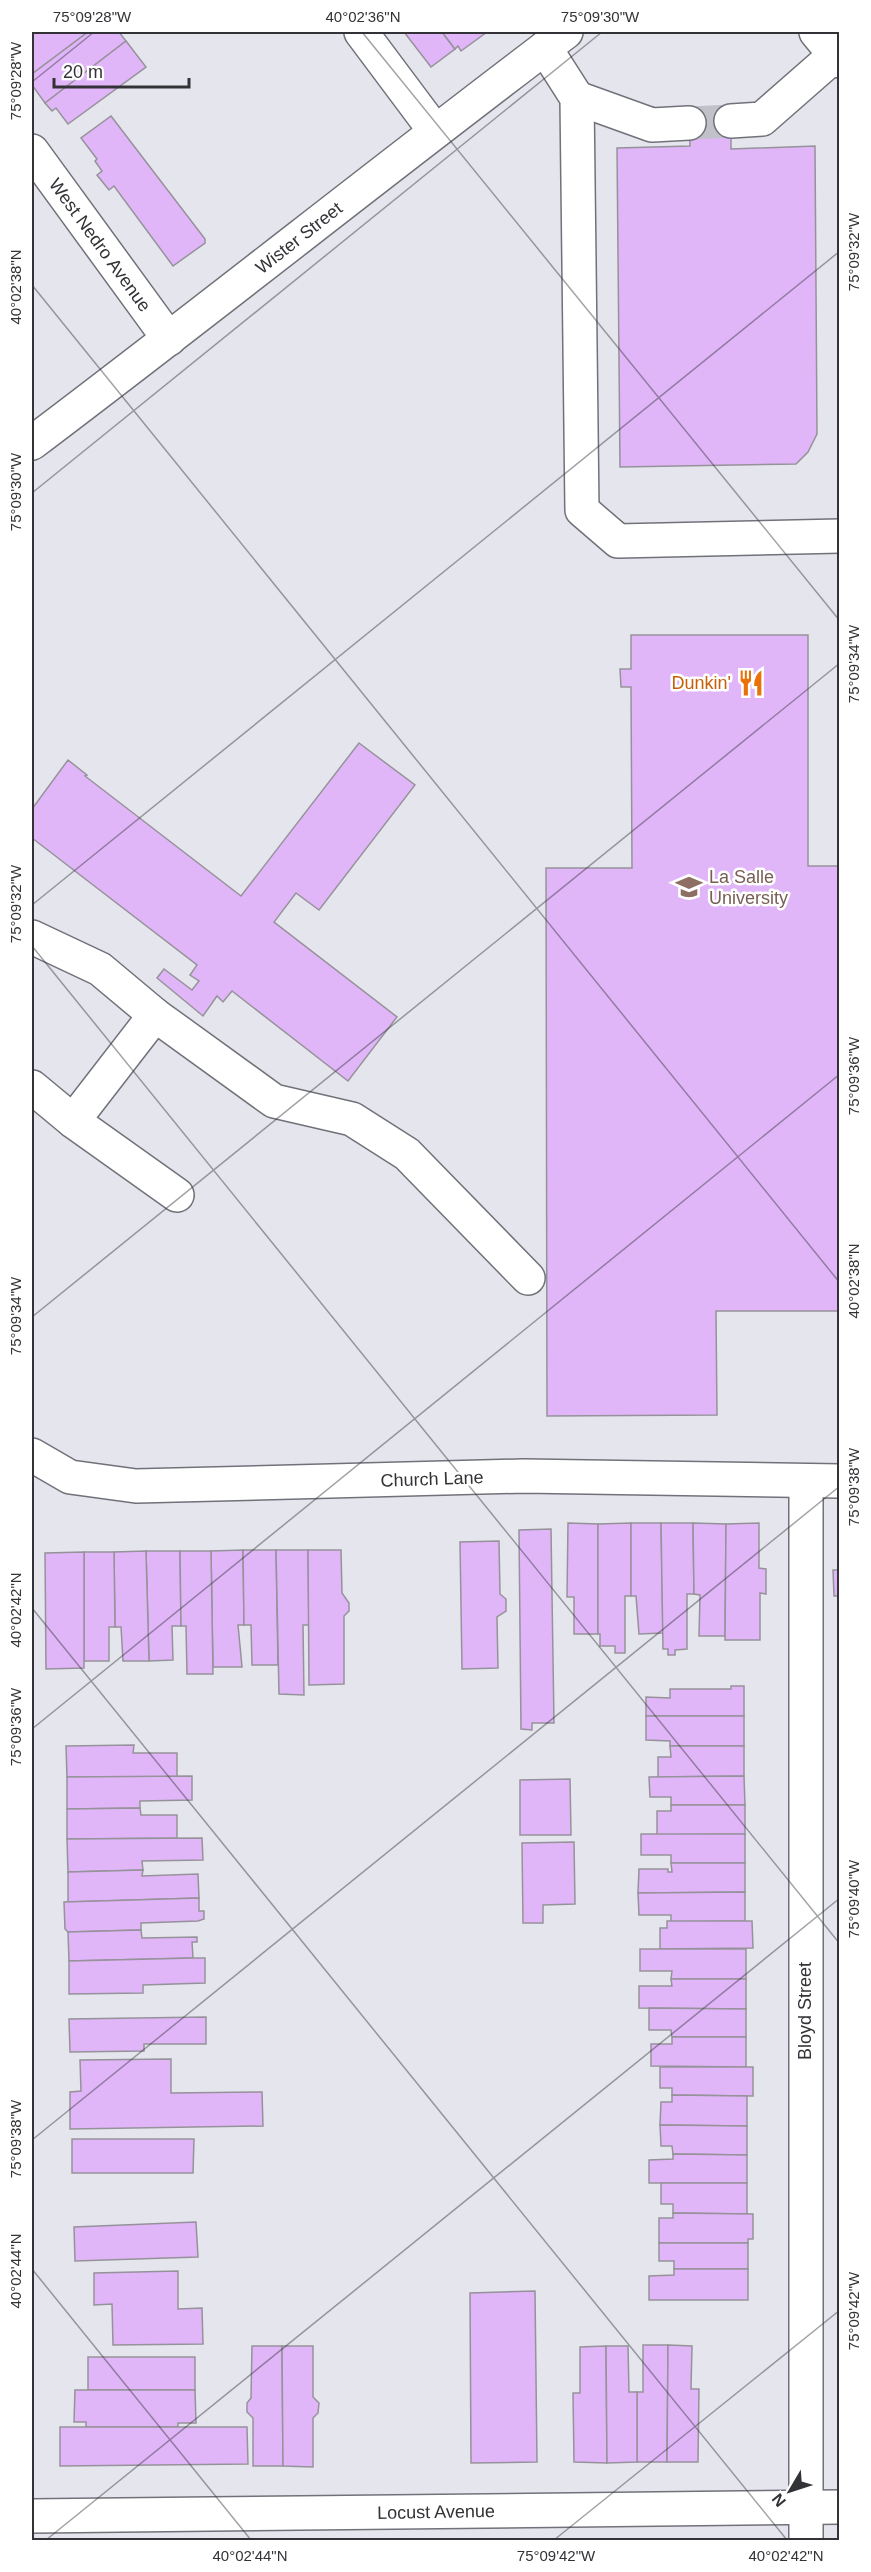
<svg xmlns="http://www.w3.org/2000/svg" width="871" height="2572" font-family="Helvetica,sans-serif">
<style>
.building{fill:#e0b6f9;stroke:#969299;stroke-width:1.5}
.lines{fill:none;stroke-linecap:round;stroke-linejoin:round}
.minor-tunnel{stroke:#c1c1c9;stroke-width:33;stroke-dasharray:33 16;stroke-linecap:butt}
.minor-casing{stroke:#717179;stroke-width:36}
.minor{stroke:#fff;stroke-width:33}
.ticks{fill:none;stroke:#333337;stroke-width:1.5;stroke-opacity:0.45}
.labels{text-anchor:middle;dominant-baseline:central;stroke-width:5;stroke-linejoin:round;paint-order:stroke}
.street-label{font-size:18px;fill:#333337;stroke:#fff}
.food-label{font-size:18px;fill:#c56008;stroke:#fff;text-anchor:end}
.education-label{font-size:18px;fill:#785e54;stroke:#fff;text-anchor:start}
.neatline{fill:none;stroke:#333337;stroke-width:2}
.ticks-label{font-size:15px;text-anchor:middle;fill:#333337}
</style>
<rect width="100%" height="100%" fill="#e5e5ee"/>
<g class="building">
<polygon points="35,32 88,32 32,74 32,34"/>
<polygon points="88,32 119,32 126,41 45,103 32,85 32,74"/>
<polygon points="404,32 442,32 455,49 431,67"/>
<polygon points="442,32 487,32 461,51 458,46 455,49"/>
<polygon points="126,41 146,67 68,124 56,108 52,111 45,103"/>
<polygon points="694,111 726,112 731,116 731,149 815,146 817,434 808,452 796,464 620,467 617,148 690,146 689,123"/>
<polygon points="111,116 205,239 205,243 173,266 114,186 109,190 97,175 102,171 95,161 97,159 81,138"/>
<polygon points="631,635 808,635 808,866 840,866 840,1311 716,1311 717,1415 547,1416 546,868 632,868 631,687 621,687 620,669 631,669"/>
<polygon points="359,743 415,785 319,910 296,893 274,922 397,1017 348,1081 232,991 223,1002 217,996 203,1016 157,978 164,969 192,990 199,981 190,975 197,965 32,838 32,809 68,760 87,775 85,776 241,896"/>
<polygon points="568,1523 598,1524 598,1634 574,1634 574,1597 567,1597"/>
<polygon points="631,1523 631,1596 625,1596 625,1653 615,1653 615,1646 600,1646 600,1634 598,1634 598,1524"/>
<polygon points="631,1523 661,1523 663,1633 639,1634 636,1596 631,1596"/>
<polygon points="661,1523 693,1523 694,1594 687,1594 687,1649 675,1650 675,1655 668,1655 668,1649 663,1649"/>
<polygon points="693,1523 726,1524 725,1636 699,1636 700,1595 694,1594"/>
<polygon points="759,1523 759,1568 766,1569 766,1594 760,1593 760,1640 725,1640 726,1524"/>
<polygon points="551,1529 554,1723 532,1723 532,1730 521,1729 519,1530"/>
<polygon points="499,1541 500,1594 506,1599 506,1611 497,1617 498,1668 462,1669 460,1542"/>
<polygon points="243,1550 244,1625 238,1625 242,1667 213,1667 211,1551"/>
<polygon points="243,1550 276,1550 278,1665 252,1665 251,1625 244,1625"/>
<polygon points="276,1550 308,1550 309,1625 303,1625 304,1695 279,1694"/>
<polygon points="308,1550 341,1550 342,1593 349,1603 349,1611 344,1616 344,1684 309,1685"/>
<polygon points="146,1551 180,1551 181,1626 172,1626 173,1660 149,1661"/>
<polygon points="146,1551 149,1661 123,1661 121,1627 115,1627 114,1552"/>
<polygon points="180,1551 211,1551 213,1674 187,1674 186,1626 181,1626"/>
<polygon points="84,1552 114,1552 115,1627 109,1627 109,1661 84,1661"/>
<polygon points="84,1552 84,1668 46,1669 45,1553"/>
<polygon points="833,1570 840,1570 840,1596 834,1596"/>
<polygon points="731,1686 744,1686 744,1716 646,1716 646,1697 670,1698 670,1689 731,1689"/>
<polygon points="646,1716 744,1716 744,1746 670,1746 670,1741 646,1740"/>
<polygon points="134,1745 133,1753 177,1753 177,1777 67,1777 66,1746"/>
<polygon points="670,1746 744,1746 744,1776 658,1777 658,1757 671,1757"/>
<polygon points="192,1776 192,1800 140,1801 140,1808 67,1809 67,1777"/>
<polygon points="744,1776 745,1805 671,1805 671,1797 650,1797 649,1777"/>
<polygon points="570,1779 571,1835 520,1835 520,1780"/>
<polygon points="671,1805 745,1805 745,1834 657,1835 657,1811 671,1811"/>
<polygon points="140,1808 141,1815 177,1815 177,1838 67,1839 67,1809"/>
<polygon points="641,1834 745,1834 745,1863 671,1863 671,1855 641,1855"/>
<polygon points="202,1838 203,1860 142,1861 143,1870 68,1872 67,1839"/>
<polygon points="574,1842 575,1904 543,1905 543,1923 523,1923 522,1843"/>
<polygon points="671,1863 745,1863 745,1892 638,1893 639,1869 668,1869 668,1872 672,1872"/>
<polygon points="143,1870 142,1876 198,1874 199,1898 68,1902 68,1872"/>
<polygon points="745,1892 745,1921 671,1922 671,1915 639,1915 638,1893"/>
<polygon points="199,1898 199,1911 204,1911 204,1919 198,1921 141,1923 141,1930 68,1932 65,1929 64,1902"/>
<polygon points="667,1921 752,1921 753,1948 660,1949 660,1928 667,1928"/>
<polygon points="141,1930 142,1938 197,1937 197,1942 192,1942 193,1958 69,1961 68,1932"/>
<polygon points="640,1949 746,1949 746,1979 671,1979 672,1971 640,1971"/>
<polygon points="193,1958 205,1958 205,1983 143,1985 143,1993 69,1994 69,1961"/>
<polygon points="671,1979 746,1979 746,2009 639,2008 639,1986 672,1986"/>
<polygon points="649,2008 746,2009 746,2037 672,2037 671,2030 649,2030"/>
<polygon points="206,2017 206,2044 144,2044 144,2051 70,2052 69,2019"/>
<polygon points="672,2037 746,2037 746,2067 651,2066 651,2044 672,2044"/>
<polygon points="171,2059 171,2093 262,2092 263,2126 70,2129 70,2092 81,2091 80,2060"/>
<polygon points="660,2067 753,2067 753,2096 672,2095 672,2088 660,2088"/>
<polygon points="672,2095 747,2096 747,2126 660,2125 661,2102 672,2102"/>
<polygon points="660,2125 747,2126 747,2155 673,2154 672,2146 661,2146"/>
<polygon points="72,2139 194,2139 193,2173 72,2173"/>
<polygon points="673,2154 747,2155 747,2183 649,2183 649,2160 673,2159"/>
<polygon points="661,2183 747,2183 747,2214 673,2213 673,2204 661,2204"/>
<polygon points="673,2213 753,2214 753,2239 748,2239 748,2243 659,2243 659,2218 673,2218"/>
<polygon points="196,2222 198,2257 75,2261 74,2227"/>
<polygon points="659,2243 748,2243 748,2269 674,2269 674,2261 659,2261"/>
<polygon points="674,2269 748,2269 748,2300 649,2300 649,2276 674,2275"/>
<polygon points="178,2271 178,2309 202,2308 203,2344 113,2345 112,2304 94,2305 94,2273"/>
<polygon points="535,2291 537,2462 471,2463 470,2293"/>
<polygon points="643,2345 668,2345 667,2462 637,2462 637,2392 643,2392"/>
<polygon points="668,2345 692,2346 691,2389 699,2389 698,2462 667,2462"/>
<polygon points="252,2346 282,2346 283,2466 253,2466 253,2418 247,2412 247,2403 251,2398"/>
<polygon points="282,2346 313,2346 313,2397 319,2403 318,2413 313,2418 313,2467 283,2466"/>
<polygon points="606,2346 607,2463 574,2462 573,2393 580,2393 580,2347"/>
<polygon points="606,2346 628,2346 629,2392 637,2392 637,2462 607,2463"/>
<rect x="88" y="2357" width="107" height="33"/>
<polygon points="75,2390 195,2390 196,2423 178,2423 178,2427 86,2427 86,2422 74,2422"/>
<polygon points="60,2427 247,2427 248,2464 60,2466"/>
</g>
<g class="lines">
<polyline class="minor-tunnel" points="689,123 731,121"/>
<g class="minor-casing">
<g id="minor">
<polyline points="361,32 435,131"/>
<polyline points="816,32 840,61"/>
<polyline points="545,48 577,98 582,510 618,541 840,536"/>
<polyline points="577,98 652,125 689,123"/>
<polyline points="731,121 762,119 835,55"/>
<polyline points="32,151 169,339"/>
<path d="M32 443C211 308 387 167 566 32"/>
<polyline points="32,937 100,969 155,1015"/>
<polyline points="32,1087 73,1121 155,1015 274,1101 352,1119 407,1154 528,1278"/>
<polyline points="73,1121 177,1195"/>
<polyline points="32,1455 70,1477 136,1486 523,1476 840,1481"/>
<polyline points="806,1481 806,2540"/>
<polyline points="32,2516 840,2507"/>
</g>
</g>
<use href="#minor" class="minor"/>
</g>
<path class="ticks" d="M362 32 840 621M32 82 94 32M32 285 840 1283M32 493 602 32M32 905 840 251M32 946 840 1944M32 1317 840 663M32 1608 787 2540M32 1729 840 1074M32 2140 840 1486M32 2269 251 2540M46 2540 840 1898M554 2540 840 2310"/>
<defs>
<g id="restaurant-bare" transform="scale(2.07)"><path d="M-5-6h1v4h1v-4h1v4h1v-4h1v5L-1.5 .5V6h-2V.5L-5-1ZM5-6V6H3V1.5H1.5Q1.5-4 5-6Z" fill="#e8710a" stroke="#fff" stroke-width="2.5" paint-order="stroke"/></g>
<g id="university-bare" transform="scale(2.07)"><path d="M0-5L7-2L0 1L-7-2ZM-4 1L0 2.5L4 1V4Q0 6-4 4Z" fill="#8d6e63" stroke="#fff" stroke-width="2.5" paint-order="stroke"/></g>
</defs>
<g fill-rule="evenodd">
<use href="#restaurant-bare" x="751" y="683"/>
<use href="#university-bare" x="689" y="887"/>
</g>
<g class="labels">
<g class="street-label">
<text transform="translate(299 238) rotate(-38)">Wister Street</text>
<text transform="translate(100 245) rotate(54)">West Nedro Avenue</text>
<text transform="translate(432 1479) rotate(-2)">Church Lane</text>
<text transform="translate(805 2011) rotate(-90)">Bloyd Street</text>
<text transform="translate(436 2512) rotate(-1)">Locust Avenue</text>
</g>
<g class="food-label">
<text x="731" y="683">Dunkin'</text>
</g>
<g class="education-label">
<text x="709" y="877">La Salle<tspan x="709" dy="21">University</tspan></text>
</g>
</g>
<rect width="871" height="2572" fill="none" stroke="#ffffff" stroke-width="66"/>
<g transform="translate(790 2491) rotate(231)" stroke="#ffffff" stroke-width="4.5" paint-order="stroke">
<path d="M0-4.5L10 22L0 15L-10 22Z" fill="#333337"/>
<text y="-9" font-size="16" font-weight="bold" text-anchor="middle" fill="#333337">N</text>
</g>
<path d="M54 78v9h135v-9" fill="none" stroke="#333337" stroke-width="3"/>
<text x="63" y="78" font-size="18" fill="#333337" stroke="#ffffff" stroke-width="4.5" paint-order="stroke">20 m</text>
<rect x="33" y="33" width="805" height="2506" class="neatline"/>
<g class="ticks-label">
<text x="92" y="22">75°09'28"W</text>
<text x="363" y="22">40°02'36"N</text>
<text x="600" y="22">75°09'30"W</text>
<text transform="translate(16 81) rotate(-90)" y="5">75°09'28"W</text>
<text transform="translate(854 252) rotate(-90)" y="5">75°09'32"W</text>
<text transform="translate(16 287) rotate(-90)" y="5">40°02'38"N</text>
<text transform="translate(16 492) rotate(-90)" y="5">75°09'30"W</text>
<text transform="translate(854 664) rotate(-90)" y="5">75°09'34"W</text>
<text transform="translate(16 904) rotate(-90)" y="5">75°09'32"W</text>
<text transform="translate(854 1076) rotate(-90)" y="5">75°09'36"W</text>
<text transform="translate(854 1281) rotate(-90)" y="5">40°02'38"N</text>
<text transform="translate(16 1316) rotate(-90)" y="5">75°09'34"W</text>
<text transform="translate(854 1487) rotate(-90)" y="5">75°09'38"W</text>
<text transform="translate(16 1610) rotate(-90)" y="5">40°02'42"N</text>
<text transform="translate(16 1727) rotate(-90)" y="5">75°09'36"W</text>
<text transform="translate(854 1899) rotate(-90)" y="5">75°09'40"W</text>
<text transform="translate(16 2139) rotate(-90)" y="5">75°09'38"W</text>
<text transform="translate(16 2271) rotate(-90)" y="5">40°02'44"N</text>
<text transform="translate(854 2311) rotate(-90)" y="5">75°09'42"W</text>
<text x="250" y="2561">40°02'44"N</text>
<text x="556" y="2561">75°09'42"W</text>
<text x="786" y="2561">40°02'42"N</text>
</g>
</svg>
